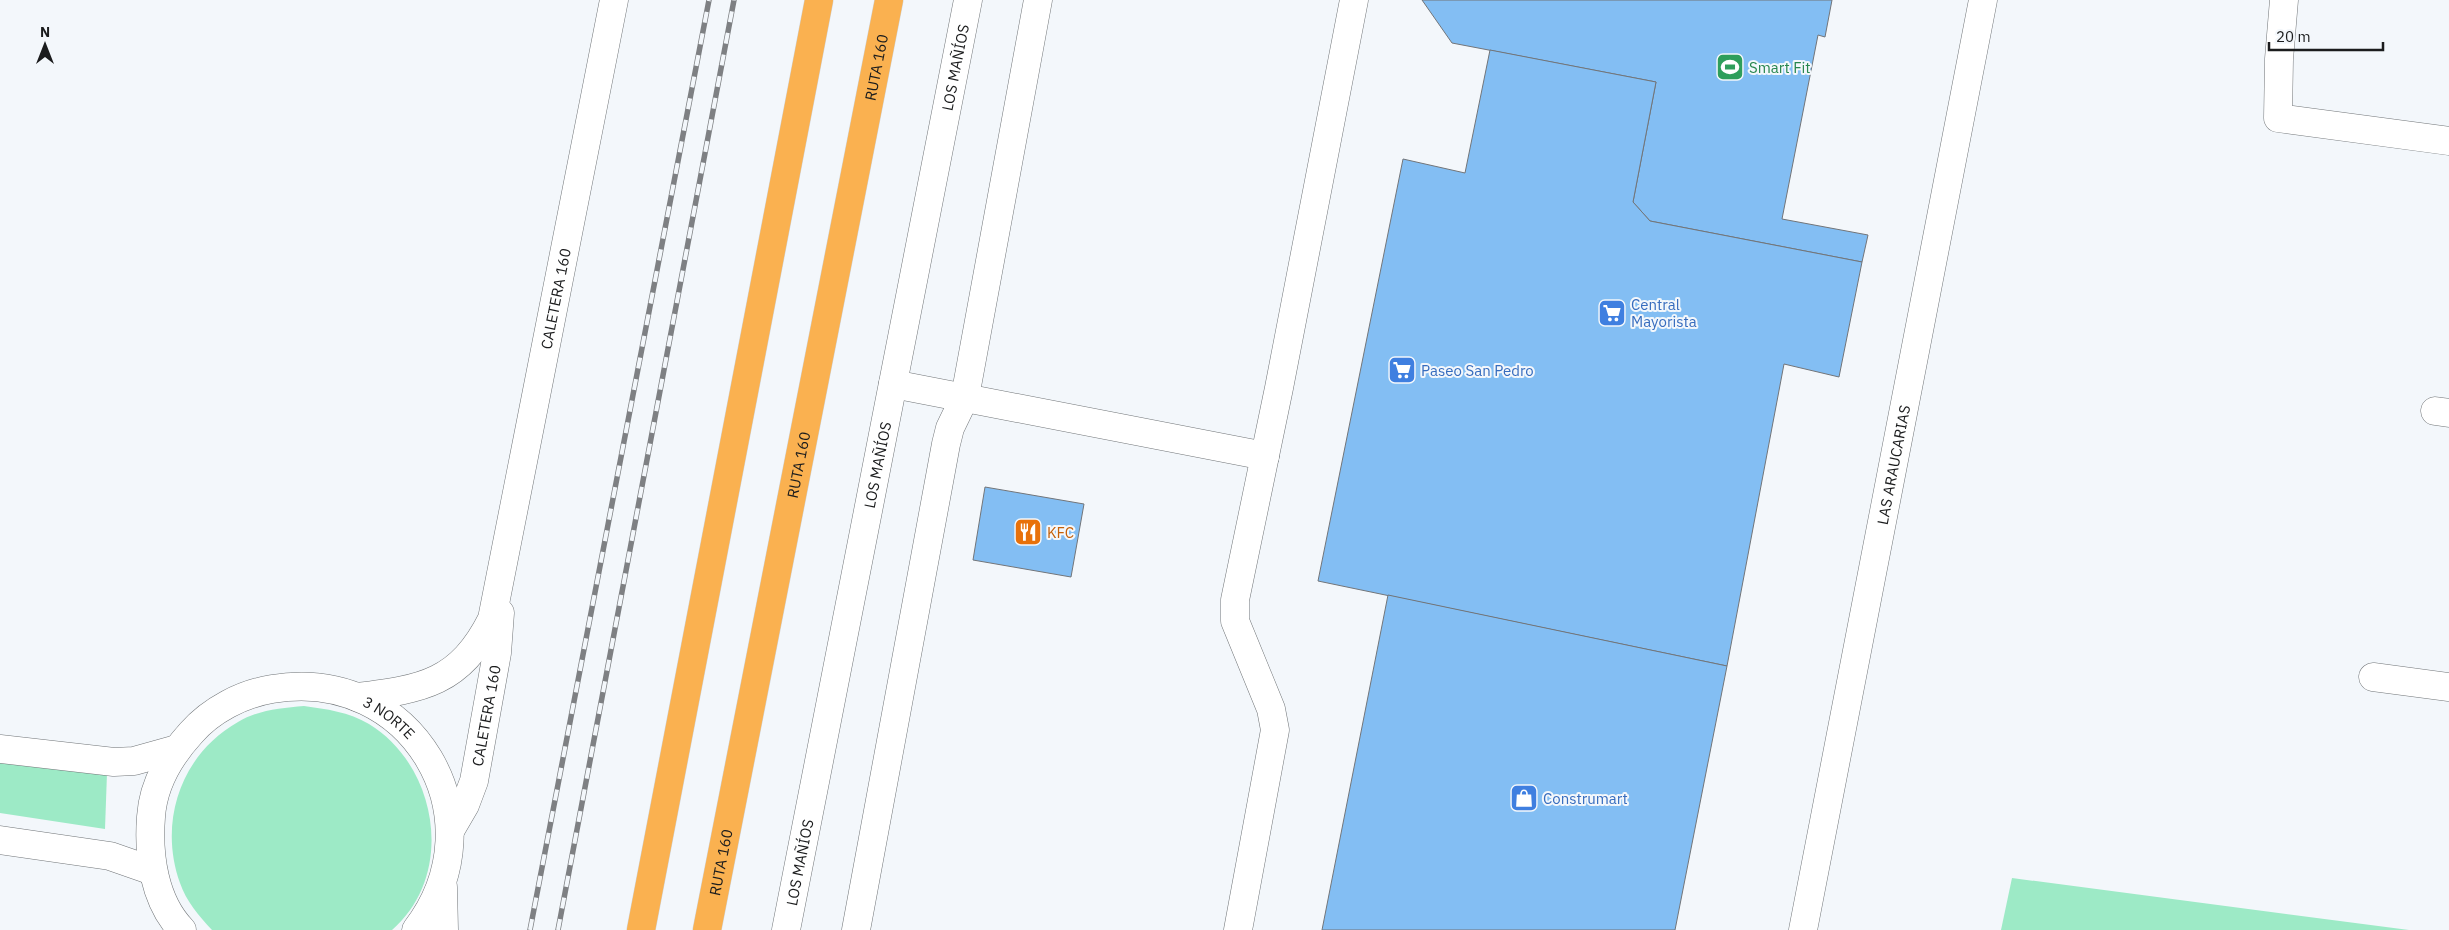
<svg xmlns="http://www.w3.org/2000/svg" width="2449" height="930" font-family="'IBM Plex Sans',sans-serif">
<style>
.green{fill:#9deac6}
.building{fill:#83bef3;stroke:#727579}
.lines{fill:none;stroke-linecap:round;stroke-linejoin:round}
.minor-casing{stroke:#717578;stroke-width:29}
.highway-casing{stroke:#d1d2d2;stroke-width:29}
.minor{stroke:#fff;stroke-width:28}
.highway{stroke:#fab150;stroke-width:28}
.rail-casing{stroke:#7e8083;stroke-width:5.5}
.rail{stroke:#f3f7fb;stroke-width:4;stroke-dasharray:11;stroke-linecap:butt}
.labels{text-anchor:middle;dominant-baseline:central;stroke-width:4;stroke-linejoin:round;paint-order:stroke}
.street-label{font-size:15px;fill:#1b1c1d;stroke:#f3f7fb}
.leisure-label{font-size:15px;fill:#27864d;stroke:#f3f7fb;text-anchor:start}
.shop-label{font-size:15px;fill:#366cbe;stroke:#f3f7fb;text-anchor:start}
.food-label{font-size:15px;fill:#c56008;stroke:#f3f7fb;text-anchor:start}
</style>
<rect width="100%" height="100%" fill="#f3f7fb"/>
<g class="green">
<path d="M304 706C326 709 349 712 369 724 438 766 456 875 392 930H212C199 916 186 901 180 883 158 822 181 754 238 722 258 710 281 708 304 706Z"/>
<polygon points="0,761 107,773 105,829 0,813"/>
<polygon points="2012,878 2409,930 2001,930"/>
</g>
<g class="building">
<polygon points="1422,0 1832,0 1825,37 1818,35 1782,219 1868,235 1862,262 1650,221 1633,202 1656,82 1452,43"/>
<polygon points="1490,50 1656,82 1633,202 1650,221 1862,262 1839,377 1784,364 1727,666 1318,581 1403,159 1465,173"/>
<polygon points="985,487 1084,504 1071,577 973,560"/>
<polygon points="1388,595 1727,666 1675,930 1322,930"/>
</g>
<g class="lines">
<g class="minor-casing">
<g id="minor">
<polyline points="2284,0 2279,59 2278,118 2449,141"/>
<polyline points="893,384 1265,456"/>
<polyline points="2435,411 2449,413"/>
<polyline points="2373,677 2449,687"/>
<path id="s1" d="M357 697C423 689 460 683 492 619L614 0"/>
<polyline points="0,749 114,762 134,761 177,749"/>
<path id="s2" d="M451 829 465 805 474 781 497 653 500 613"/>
<polyline points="0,840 110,856 153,871"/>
<polyline points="443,887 444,930"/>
<path id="s3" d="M182 930C154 901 148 855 151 817 153 785 170 756 191 733 211 710 242 694 272 689 412 665 502 818 416 930"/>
<path id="s4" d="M786 930 968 0"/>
<polyline points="856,930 946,444 950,428 965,397 1038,0"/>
<polyline points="1238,930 1275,730 1271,709 1235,621 1235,600 1279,388 1354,0"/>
<path id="s5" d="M1803 930 1983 0"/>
</g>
</g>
<g class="highway-casing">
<g id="highway">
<polyline points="641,930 819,0"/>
<path id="s6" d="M707 930 889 0"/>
</g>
</g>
<use href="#minor" class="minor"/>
<use href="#highway" class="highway"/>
<g class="rail-casing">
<g id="rail">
<polyline points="530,930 709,0"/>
<polyline points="558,930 734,0"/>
</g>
</g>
<use href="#rail" class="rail"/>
</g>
<defs>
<g id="stadium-square" transform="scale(1.4375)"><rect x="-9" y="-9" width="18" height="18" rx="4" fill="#2e9e5b" stroke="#f3f7fb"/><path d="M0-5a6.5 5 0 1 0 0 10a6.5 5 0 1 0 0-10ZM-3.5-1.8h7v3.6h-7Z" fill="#fff"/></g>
<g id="supermarket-square" transform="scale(1.4375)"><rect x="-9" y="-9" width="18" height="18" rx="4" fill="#3f7fe0" stroke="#f3f7fb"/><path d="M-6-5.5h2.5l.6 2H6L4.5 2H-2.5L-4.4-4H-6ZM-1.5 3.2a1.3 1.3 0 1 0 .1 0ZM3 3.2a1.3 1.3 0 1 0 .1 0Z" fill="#fff"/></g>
<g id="restaurant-square" transform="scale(1.4375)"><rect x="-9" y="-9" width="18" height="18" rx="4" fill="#e8710a" stroke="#f3f7fb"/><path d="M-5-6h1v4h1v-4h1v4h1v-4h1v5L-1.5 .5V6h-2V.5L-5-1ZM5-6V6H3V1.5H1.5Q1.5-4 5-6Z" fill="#fff"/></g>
<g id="shop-square" transform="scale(1.4375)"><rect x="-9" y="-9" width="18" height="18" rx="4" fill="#3f7fe0" stroke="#f3f7fb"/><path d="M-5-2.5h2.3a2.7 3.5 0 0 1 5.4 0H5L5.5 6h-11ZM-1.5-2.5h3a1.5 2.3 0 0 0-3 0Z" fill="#fff"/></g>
</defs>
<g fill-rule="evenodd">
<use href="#stadium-square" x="1730" y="67"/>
<use href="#supermarket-square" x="1612" y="313"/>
<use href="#supermarket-square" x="1402" y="370"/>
<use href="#restaurant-square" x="1028" y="532"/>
<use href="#shop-square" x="1524" y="798"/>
</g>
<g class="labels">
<g class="street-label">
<text stroke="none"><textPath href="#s6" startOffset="879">RUTA 160</textPath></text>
<text stroke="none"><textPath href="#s4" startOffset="879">LOS MAÑÍOS</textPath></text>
<text stroke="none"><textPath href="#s1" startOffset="492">CALETERA 160</textPath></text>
<text stroke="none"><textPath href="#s6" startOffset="474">RUTA 160</textPath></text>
<text stroke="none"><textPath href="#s4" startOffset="474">LOS MAÑÍOS</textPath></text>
<text stroke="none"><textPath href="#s5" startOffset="474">LAS ARAUCARIAS</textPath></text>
<text stroke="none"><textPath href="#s2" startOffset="120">CALETERA 160</textPath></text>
<text stroke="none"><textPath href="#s3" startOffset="434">3 NORTE</textPath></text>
<text stroke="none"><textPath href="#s4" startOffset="69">LOS MAÑÍOS</textPath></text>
<text stroke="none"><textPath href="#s6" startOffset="69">RUTA 160</textPath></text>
</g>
<g class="leisure-label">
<text x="1749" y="67">Smart Fit</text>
</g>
<g class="shop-label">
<text x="1631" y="304">Central<tspan x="1631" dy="17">Mayorista</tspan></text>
<text x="1421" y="370">Paseo San Pedro</text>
<text x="1543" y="798">Construmart</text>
</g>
<g class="food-label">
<text x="1047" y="532">KFC</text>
</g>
</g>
<g transform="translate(45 45)" stroke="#f3f7fb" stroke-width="4" paint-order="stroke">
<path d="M0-4L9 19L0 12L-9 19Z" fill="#1b1c1d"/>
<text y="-8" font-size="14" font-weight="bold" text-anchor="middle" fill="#1b1c1d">N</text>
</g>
<path d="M2269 42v8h114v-8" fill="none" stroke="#1b1c1d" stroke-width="2.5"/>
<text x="2276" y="42" font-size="15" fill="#1b1c1d" stroke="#f3f7fb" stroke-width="4" paint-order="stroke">20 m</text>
</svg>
